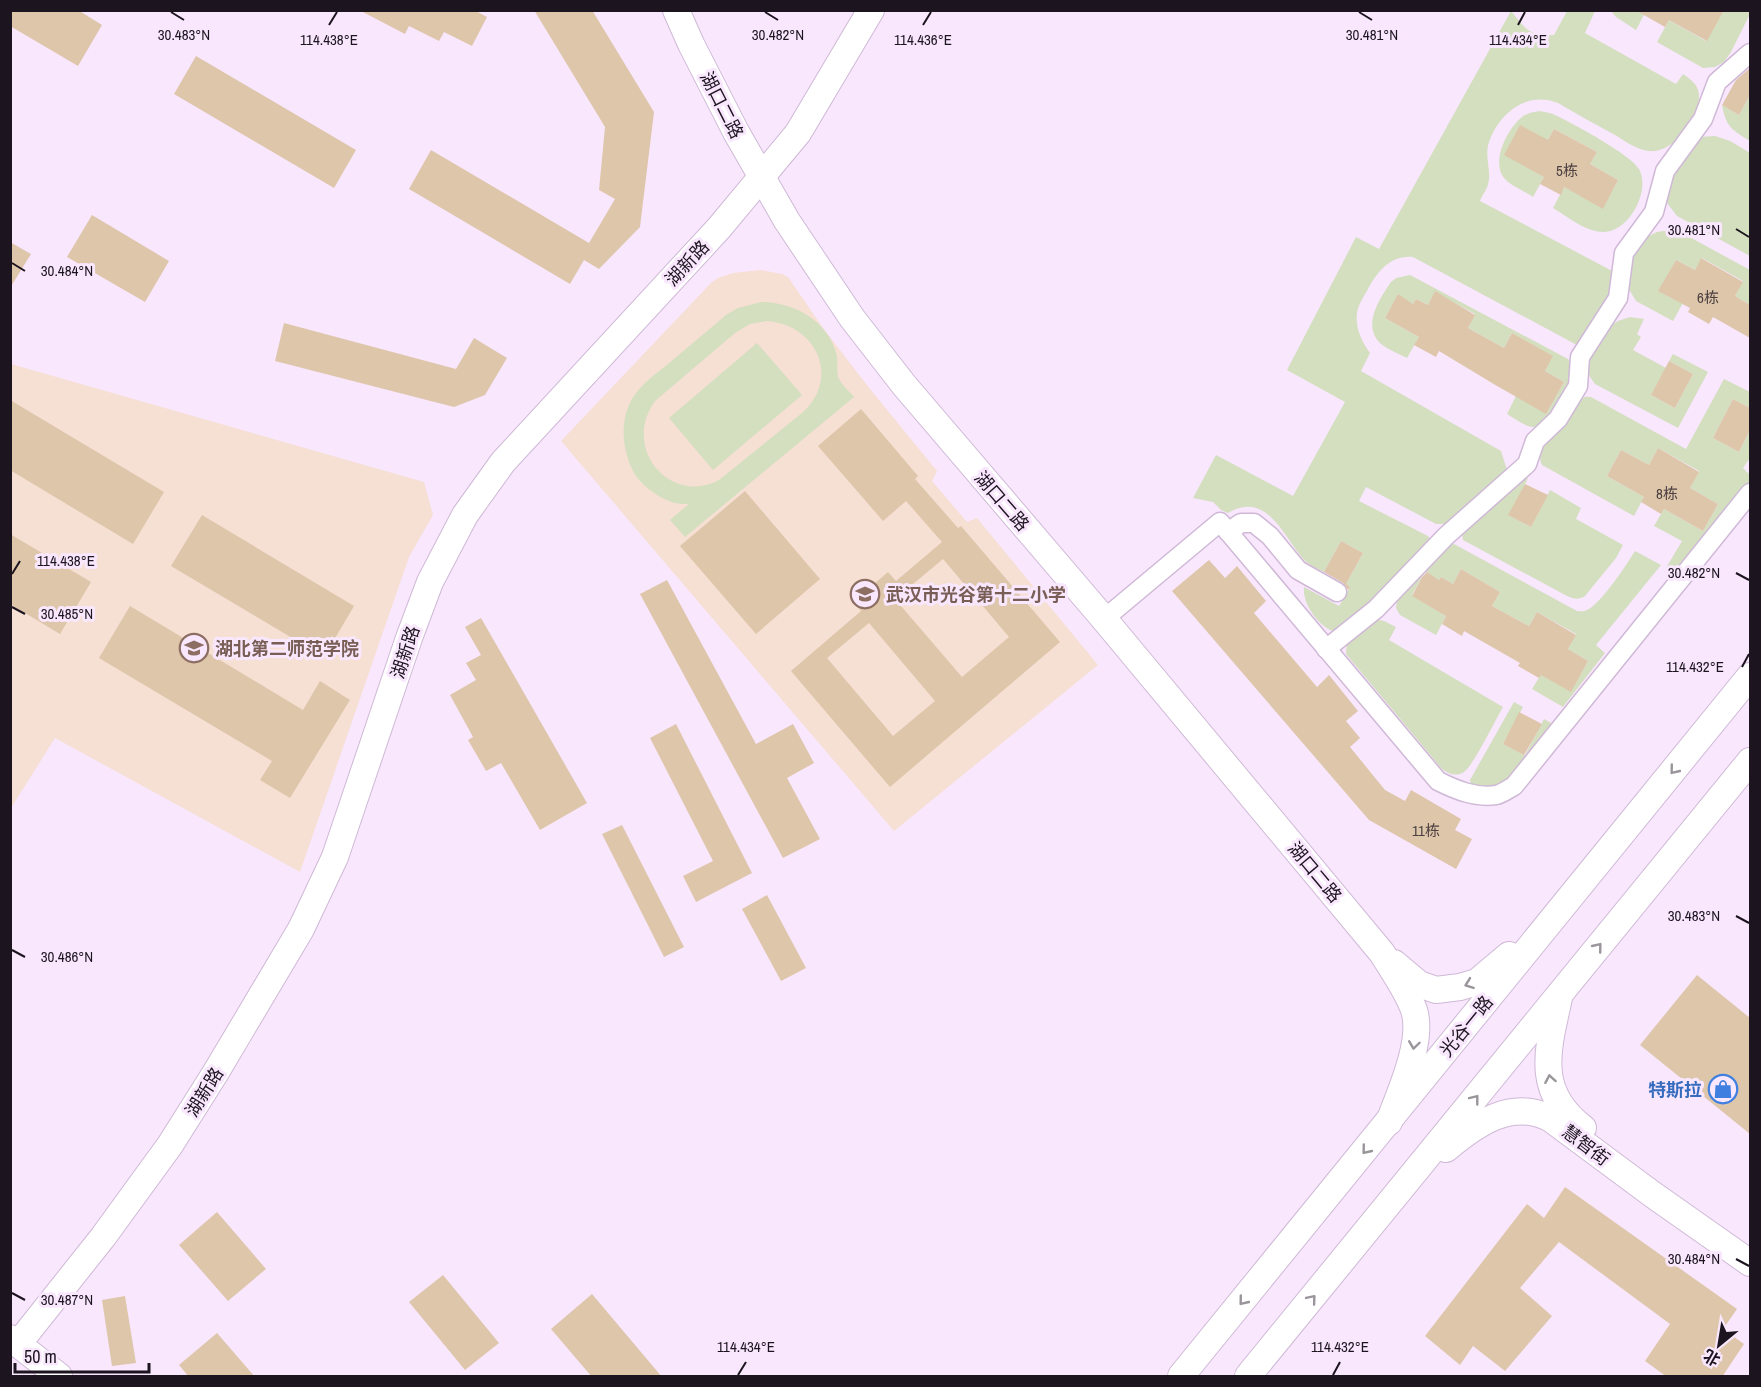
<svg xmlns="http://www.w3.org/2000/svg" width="1761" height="1387" font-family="'Archivo Narrow','Noto Sans SC',sans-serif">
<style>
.education{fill:#f6dfd3}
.green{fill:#d3dfbf;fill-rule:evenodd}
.building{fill:#dec6ab;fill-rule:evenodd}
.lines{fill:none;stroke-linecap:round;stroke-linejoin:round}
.street-casing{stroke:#cfb9d6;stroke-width:21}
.secondary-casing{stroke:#cfb9d6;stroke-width:28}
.street{stroke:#fff;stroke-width:18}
.secondary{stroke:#fff;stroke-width:26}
.oneway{stroke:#99959a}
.ticks{fill:none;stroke:#1c141e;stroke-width:2}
.labels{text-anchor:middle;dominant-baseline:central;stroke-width:6;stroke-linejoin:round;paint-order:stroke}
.number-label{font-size:15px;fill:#4c4041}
.street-label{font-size:18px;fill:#1c141e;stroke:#f9e7fe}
.education-label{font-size:18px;font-weight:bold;fill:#785e54;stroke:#f9e7fe;text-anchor:start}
.shop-label{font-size:18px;font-weight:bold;fill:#366cbe;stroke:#f9e7fe;text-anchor:end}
.ticks-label{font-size:15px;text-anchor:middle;fill:#1c141e;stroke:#f9e7fe;stroke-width:6;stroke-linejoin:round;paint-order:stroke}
</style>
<rect width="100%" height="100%" fill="#f9e7fe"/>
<g class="education">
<polygon points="761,270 782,274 788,277 823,328 870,389 937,471 932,481 967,522 977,518 1098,665 894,831 561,441 711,283 718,278 733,273"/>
<polygon points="11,364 424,482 433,515 409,557 300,872 55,738 11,808"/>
</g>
<g class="green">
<path d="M1511 11C1526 29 1528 36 1554 35L1567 11H1595L1585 33 1676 84 1683 74C1689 78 1696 83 1698 90 1705 114 1674 154 1649 151 1637 150 1625 141 1615 135 1596 125 1577 114 1558 103 1527 91 1500 112 1489 142 1484 157 1492 172 1488 184 1487 190 1482 195 1480 201L1616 273 1612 293 1581 344H1575L1413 257C1390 255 1377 272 1367 291 1363 297 1358 306 1357 313 1355 328 1362 342 1370 353L1361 371 1501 451 1507 470 1447 524H1436L1366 487 1359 501 1428 536 1430 539 1429 546 1372 605 1335 632C1319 627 1302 604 1304 587L1339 606 1350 587 1346 584 1363 553 1341 541 1324 572C1317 569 1309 565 1304 560 1283 536 1267 490 1228 513L1221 510 1213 502 1193 498 1216 455 1293 496 1345 402 1287 370 1356 237 1379 249Z"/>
<polygon points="1611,11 1646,11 1636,30 1616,17"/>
<polygon points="1714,11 1749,11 1749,16 1731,52 1724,62 1715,67 1703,68 1657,42 1669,20 1706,41 1721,15"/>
<path d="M1750 95V141C1732 130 1726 127 1722 105L1739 115Z"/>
<path d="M1539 111C1545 112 1552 113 1557 116 1574 124 1631 155 1639 169 1651 191 1629 232 1603 232 1586 232 1568 217 1553 208L1564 187 1603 208 1618 180 1590 164 1597 152 1554 129 1548 140 1544 177 1533 197C1526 192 1510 185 1505 179 1490 163 1507 129 1522 117 1527 113 1534 112 1539 111Z"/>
<polygon points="1715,136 1730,141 1750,153 1750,256 1677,216 1667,203 1667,183 1699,137"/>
<polygon points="1670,230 1686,235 1750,270 1750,305 1735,296 1743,281 1702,258 1695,270 1676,260 1659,291 1671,298 1684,301 1673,321 1636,301 1627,286 1631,262 1643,239 1657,232"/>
<path d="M1410 275 1568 359C1572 364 1573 375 1571 382 1568 392 1548 424 1537 427 1528 429 1514 418 1507 414L1518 392 1546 413 1564 382 1545 371 1552 356 1512 333 1504 348 1468 328 1475 314 1435 292 1428 305 1416 299 1413 304 1398 295 1385 318 1419 337 1407 358C1399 354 1389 350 1381 344 1361 326 1380 298 1391 282L1396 278Z"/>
<path d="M761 302C794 302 829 321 837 356 838 363 836 373 839 379 842 385 850 392 854 397L685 537 670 520 689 504C685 504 680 504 675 503 660 499 640 485 633 471 621 446 619 416 636 393 646 380 661 370 674 359 691 344 709 330 726 315L738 308ZM767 321C817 325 841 378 802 413L719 480C670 506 621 448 655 401L735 333 750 324Z"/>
<polygon points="1630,317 1644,319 1637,334 1641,337 1633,350 1666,368 1651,395 1675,408 1693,374 1669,361 1673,354 1708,372 1678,428 1595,384 1588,374 1588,361 1604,331 1618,321"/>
<polygon points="757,343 802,395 713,470 669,418"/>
<path d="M1724 379 1750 392V408L1733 399 1713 438 1739 452 1750 430V458L1743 468 1750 475V483L1678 575 1666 568 1682 541 1654 526 1664 509 1703 531 1718 504 1690 488 1699 471 1658 448 1649 465 1621 450 1607 476 1644 497 1634 516 1542 465C1533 446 1559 436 1567 423 1572 416 1575 404 1582 399 1585 396 1586 397 1591 397L1686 449Z"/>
<path d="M1523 478H1528L1509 515 1531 527 1550 490 1581 508 1576 519 1623 545 1616 558 1585 596C1579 600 1574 599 1567 596L1463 540 1462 533Z"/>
<path d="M1454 544 1577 611C1580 611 1584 612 1587 610 1599 606 1628 563 1635 551L1661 565 1596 645 1605 653 1563 707 1532 689 1543 671 1571 691 1588 661 1568 649 1576 634 1537 612 1529 626 1492 606 1500 592 1461 569 1453 584 1441 577 1439 580 1425 571 1412 595 1446 616 1436 635 1400 615 1396 608 1397 600 1447 545Z"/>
<path d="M1376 619 1384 621 1396 627 1389 640 1503 707C1496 719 1473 766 1464 772 1456 777 1449 774 1442 769L1346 654 1347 641Z"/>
<polygon points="1514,702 1523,707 1503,744 1525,755 1544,719 1553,724 1509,783 1496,789 1472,788 1470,780"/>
</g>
<g class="building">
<polygon points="10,10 78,10 102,25 78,66 10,26"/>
<polygon points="359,10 474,10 487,17 472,46 444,32 439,41 409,26 405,34"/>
<polygon points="534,10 592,10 654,112 640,227 599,269 584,260 570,284 409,189 431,150 589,243 615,199 599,190 605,127"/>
<polygon points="1635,10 1724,10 1707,41 1669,20 1665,27"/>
<polygon points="196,56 356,150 334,188 174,94"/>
<polygon points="1750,68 1750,95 1739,115 1722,105 1736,80"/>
<polygon points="1520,125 1548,140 1554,129 1597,152 1590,164 1618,180 1603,209 1564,187 1561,195 1540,184 1544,177 1504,155"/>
<polygon points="92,215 169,261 145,302 67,257"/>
<polygon points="10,242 31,254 10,288"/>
<polygon points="1701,258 1743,282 1735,296 1750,305 1750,338 1713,317 1709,324 1688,312 1690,308 1658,291 1676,260 1695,270"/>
<polygon points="1435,291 1475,315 1468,328 1504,348 1512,333 1553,356 1545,371 1564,382 1546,414 1497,386 1439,351 1436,357 1414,345 1419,337 1385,318 1398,294 1413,304 1416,299 1428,305"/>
<polygon points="284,323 456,369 474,338 507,358 485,395 454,407 275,361"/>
<polygon points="1669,361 1693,374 1675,408 1651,395"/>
<polygon points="1733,399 1750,408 1750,430 1739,452 1713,438"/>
<polygon points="10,400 164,492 133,544 10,470"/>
<path d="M861 409 918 476 915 479 958 528 961 526 1060 642 890 787 791 671 861 611 853 602 888 572 896 581 942 542 906 501 883 521 818 446ZM943 559 1009 637 962 677 895 599ZM869 623 935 701 893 736 827 658Z"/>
<polygon points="1658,448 1699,472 1690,488 1718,504 1703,531 1664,509 1661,514 1641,502 1644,497 1607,476 1621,450 1649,465"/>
<polygon points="1525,484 1548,495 1531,527 1508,515"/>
<polygon points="745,491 820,579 756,634 680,546"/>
<polygon points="202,515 354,606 324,657 171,566"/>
<polygon points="10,534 91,582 60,634 10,604"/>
<polygon points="1341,541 1363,553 1346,584 1350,587 1348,590 1343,583 1324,572"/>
<polygon points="1209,560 1225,578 1237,566 1266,601 1254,613 1317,687 1329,675 1358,711 1346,721 1360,738 1350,747 1385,790 1405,801 1411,790 1461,819 1455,830 1472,839 1456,869 1369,820 1172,591"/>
<polygon points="1461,569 1500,592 1492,606 1529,626 1537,612 1576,635 1568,649 1588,661 1571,692 1541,675 1539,678 1518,666 1520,663 1464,631 1462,636 1442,624 1446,616 1412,596 1422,577 1427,572 1439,580 1441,577 1453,584"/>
<polygon points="667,580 756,744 793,724 814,763 787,778 820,839 783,858 640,594"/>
<polygon points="130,606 303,710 320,681 350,700 290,798 260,780 272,761 99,658"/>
<polygon points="481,618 587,803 540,830 501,763 486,771 468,740 473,737 450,695 476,680 466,663 481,655 465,627"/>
<polygon points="1519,712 1542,724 1524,755 1503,744"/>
<polygon points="676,724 752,873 696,902 683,876 713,861 650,738"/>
<polygon points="622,825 684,947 664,957 602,834"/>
<polygon points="767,895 806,968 781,981 742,909"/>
<polygon points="1697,975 1750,1018 1750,1134 1640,1045"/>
<polygon points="1565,1187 1737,1309 1723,1329 1744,1344 1722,1377 1667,1377 1645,1361 1670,1324 1559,1242 1520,1288 1552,1316 1505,1371 1473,1346 1460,1365 1425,1336 1527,1204 1544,1218"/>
<polygon points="217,1212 266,1269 228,1301 179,1245"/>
<polygon points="443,1275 499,1343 465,1370 409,1302"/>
<polygon points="592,1294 662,1377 592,1377 551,1329"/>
<polygon points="125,1296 136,1363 112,1366 102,1300"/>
<polygon points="217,1333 255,1377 189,1377 179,1365"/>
</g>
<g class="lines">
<g class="street-casing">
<g id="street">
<polyline points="1228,532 1241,523 1254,523 1270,536 1298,570 1337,592"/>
<path d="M1104 619 1220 522 1438 781C1456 790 1475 798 1496 795 1502 794 1508 789 1514 786L1750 493"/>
<polyline points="1326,649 1376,609 1446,536 1527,464 1535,441 1558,419 1578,386 1580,357 1618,298 1624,253 1654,212 1665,171 1703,119 1717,82 1750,53"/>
</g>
</g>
<g class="secondary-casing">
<g id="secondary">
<path d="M676 10 691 44 736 132 787 221 852 318 904 385 1104 619 1382 953C1393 971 1407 990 1414 1010 1424 1041 1400 1092 1389 1122"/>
<polyline points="1394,963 1419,984 1436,990 1460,987 1477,982 1509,955"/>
<path d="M1559 998C1548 1049 1534 1091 1583 1128"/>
<path d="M1446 1149C1476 1124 1512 1098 1551 1119L1652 1194 1750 1263"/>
<polyline points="10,1338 59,1376"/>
<polyline points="18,1344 103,1237 170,1145 216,1072 301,929 335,857 409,638 430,582 465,515 503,462 719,228 798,133 871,10"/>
<polyline points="1181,1376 1750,676"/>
<path d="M1248 1376C1417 1172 1583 966 1750 761"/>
</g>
</g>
<use href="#street" class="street"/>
<use href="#secondary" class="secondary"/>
</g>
<defs><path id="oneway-chevron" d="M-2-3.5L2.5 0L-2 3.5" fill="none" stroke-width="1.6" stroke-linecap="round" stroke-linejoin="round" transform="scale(1.5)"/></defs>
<g class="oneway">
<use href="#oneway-chevron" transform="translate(1674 770) rotate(129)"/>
<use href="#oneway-chevron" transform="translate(1598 947) rotate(-51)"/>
<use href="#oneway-chevron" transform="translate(1469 984) rotate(160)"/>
<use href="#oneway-chevron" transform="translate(1414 1045) rotate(98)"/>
<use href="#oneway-chevron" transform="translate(1550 1079) rotate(-100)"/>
<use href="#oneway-chevron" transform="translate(1475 1099) rotate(-52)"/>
<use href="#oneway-chevron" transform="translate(1366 1150) rotate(129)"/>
<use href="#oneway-chevron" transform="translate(1312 1299) rotate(-50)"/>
<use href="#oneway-chevron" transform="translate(1243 1301) rotate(129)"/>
</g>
<path class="ticks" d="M171 12 184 20M765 12 778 20M1359 12 1372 20M329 25 337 12M923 25 931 12M1518 25 1525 12M1736 229 1749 237M12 263 25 271M1736 573 1749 580M12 574 20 561M12 607 25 614M1742 667 1749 654M1736 916 1749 923M12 950 25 957M1736 1259 1749 1266M12 1293 25 1300M738 1375 746 1362M1333 1375 1340 1362"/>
<defs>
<g id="school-ring" transform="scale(1.5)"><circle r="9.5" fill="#f9e7fe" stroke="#8d6e63" stroke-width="1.5"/><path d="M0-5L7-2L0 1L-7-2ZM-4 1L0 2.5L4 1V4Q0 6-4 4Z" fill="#8d6e63"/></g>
<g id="university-ring" transform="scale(1.5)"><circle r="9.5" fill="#f9e7fe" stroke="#8d6e63" stroke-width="1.5"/><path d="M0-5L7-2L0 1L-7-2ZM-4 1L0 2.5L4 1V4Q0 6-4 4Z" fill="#8d6e63"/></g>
<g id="shop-ring" transform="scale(1.5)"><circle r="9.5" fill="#f9e7fe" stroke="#3f7fe0" stroke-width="1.5"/><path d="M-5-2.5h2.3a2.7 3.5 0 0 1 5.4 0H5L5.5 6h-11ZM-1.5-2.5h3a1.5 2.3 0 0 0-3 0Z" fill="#3f7fe0"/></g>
</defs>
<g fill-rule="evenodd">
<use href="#school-ring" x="865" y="594"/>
<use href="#university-ring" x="194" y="648"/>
<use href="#shop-ring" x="1723" y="1089"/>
</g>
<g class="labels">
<g class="number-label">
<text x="1567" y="170">5栋</text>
<text x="1708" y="297">6栋</text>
<text x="1667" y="493">8栋</text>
<text x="1426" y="830">11栋</text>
</g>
<g class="street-label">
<text transform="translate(722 105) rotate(63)">湖口二路</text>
<text transform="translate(687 263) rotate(-47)">湖新路</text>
<text transform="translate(1002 501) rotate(49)">湖口二路</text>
<text transform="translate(405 652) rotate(-72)">湖新路</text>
<text transform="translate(1315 872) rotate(50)">湖口二路</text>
<text transform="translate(1466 1026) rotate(-51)">光谷一路</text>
<text transform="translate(204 1092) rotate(-58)">湖新路</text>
<text transform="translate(1586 1145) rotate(37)">慧智街</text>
</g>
<g class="education-label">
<text x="886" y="594">武汉市光谷第十二小学</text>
<text x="215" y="648">湖北第二师范学院</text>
</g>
<g class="shop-label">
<text x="1702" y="1089">特斯拉</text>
</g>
</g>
<g class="ticks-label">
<text x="184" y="40">30.483°N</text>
<text x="778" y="40">30.482°N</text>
<text x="1372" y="40">30.481°N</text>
<text x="329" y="45">114.438°E</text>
<text x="923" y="45">114.436°E</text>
<text x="1518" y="45">114.434°E</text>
<text x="1694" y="235">30.481°N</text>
<text x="67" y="276">30.484°N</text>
<text x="66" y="566">114.438°E</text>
<text x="1694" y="578">30.482°N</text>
<text x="67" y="619">30.485°N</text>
<text x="1695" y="672">114.432°E</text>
<text x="1694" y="921">30.483°N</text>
<text x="67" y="962">30.486°N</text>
<text x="1694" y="1264">30.484°N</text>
<text x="67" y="1305">30.487°N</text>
<text x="746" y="1352">114.434°E</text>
<text x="1340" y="1352">114.432°E</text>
</g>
<rect width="1761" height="1387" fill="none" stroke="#1c141e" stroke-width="24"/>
<g transform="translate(1719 1345) rotate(210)" stroke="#f9e7fe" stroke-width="4.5" paint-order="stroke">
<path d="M0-4.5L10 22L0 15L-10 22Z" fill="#1c141e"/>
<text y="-9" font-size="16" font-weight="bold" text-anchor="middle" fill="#1c141e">北</text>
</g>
<path d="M15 1363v9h134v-9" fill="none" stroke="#1c141e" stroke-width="3"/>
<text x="24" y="1363" font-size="18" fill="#1c141e" stroke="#f9e7fe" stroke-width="4.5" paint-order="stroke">50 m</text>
</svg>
